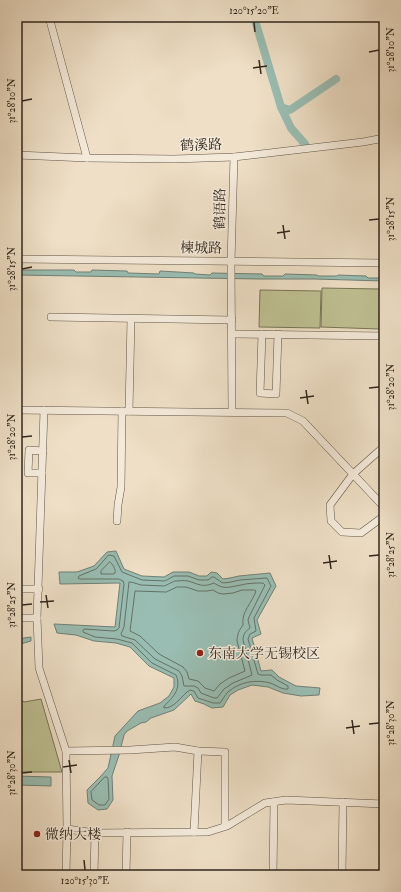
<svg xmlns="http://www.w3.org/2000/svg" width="401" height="892" font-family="'IM FELL Double Pica','Noto Serif SC',serif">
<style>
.green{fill:#bec092;stroke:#787457}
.water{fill:#99bdb2;stroke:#6f8176}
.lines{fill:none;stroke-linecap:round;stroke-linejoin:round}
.shore{stroke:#657267;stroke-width:1}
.canal{stroke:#99bdb2;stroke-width:8}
.minor-casing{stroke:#605546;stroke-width:8}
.minor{stroke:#f4eada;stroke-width:7}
.ticks{fill:none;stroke:#31271c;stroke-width:1.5}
.poi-dot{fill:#8f2418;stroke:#f4eada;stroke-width:1.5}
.labels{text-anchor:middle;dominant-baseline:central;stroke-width:3;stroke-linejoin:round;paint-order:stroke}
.street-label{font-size:14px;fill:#31271c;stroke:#f4eada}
.poi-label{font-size:14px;fill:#31271c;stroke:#f4eada;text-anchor:start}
.neatline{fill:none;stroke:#31271c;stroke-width:1.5}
.ticks-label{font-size:10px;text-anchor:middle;fill:#31271c}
</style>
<rect width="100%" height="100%" fill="#eedfc6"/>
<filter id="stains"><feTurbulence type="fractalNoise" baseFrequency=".005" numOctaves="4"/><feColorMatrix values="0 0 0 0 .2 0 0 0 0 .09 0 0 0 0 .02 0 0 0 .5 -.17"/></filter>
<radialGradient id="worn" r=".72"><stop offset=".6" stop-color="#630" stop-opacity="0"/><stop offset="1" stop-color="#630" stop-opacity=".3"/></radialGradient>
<g class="green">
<polygon points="322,288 380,289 379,329 321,327"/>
<polygon points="260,290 321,291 320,328 259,327"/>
<polygon points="17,696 24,702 41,699 62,772 17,772"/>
</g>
<g class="water">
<polygon points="20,270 74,270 76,272 91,272 92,270 127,271 128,273 159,274 160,271 194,273 195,274 210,275 212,273 262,274 264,276 283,276 285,274 317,275 318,276 337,276 338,275 366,276 368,278 384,278 384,281 314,279 259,279 17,275 17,272"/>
<polygon points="116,551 124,569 142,576 164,577 173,572 189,572 199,576 207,576 211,572 217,573 223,579 230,578 239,576 270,573 276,586 257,620 261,634 252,638 261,671 272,670 279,677 296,686 320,688 319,695 301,696 283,693 268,687 252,685 238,690 230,695 223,707 212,708 204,704 195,701 191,694 174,710 151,718 146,722 141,723 127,731 124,735 119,755 112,776 113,800 107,809 98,810 88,803 87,790 100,777 108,768 115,736 138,711 160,703 169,696 174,687 174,678 149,666 130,647 116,643 94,641 76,635 57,633 54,624 115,627 120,583 60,584 59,572 77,572 94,566 107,552"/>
<polygon points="31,637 31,641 24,643 17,646 17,640 24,638"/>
<polygon points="17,776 51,777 51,786 17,785"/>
</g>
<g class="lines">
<g class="shore">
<path d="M109 555 114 556 122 572 142 580 165 581 174 576H188L199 580H208L212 577H214L221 582 223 583 231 582 240 580 267 578 271 586 254 618 256 631 250 634 248 639 258 674 261 675H271L277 680 288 686V689C282 690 276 685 270 683 256 679 239 682 228 692 225 695 223 699 220 703H213L198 698 194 691 190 690 187 692C180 698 174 708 164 708V706C173 698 182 688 176 675L152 663 132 643 117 639 95 637 83 632V630L84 629 114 631 117 630 119 628 124 584 123 581 119 579H80L78 578 79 576 96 569Z"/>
<path d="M110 562C113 564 116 570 115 573L113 574H101V571Z"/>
<path d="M175 581C179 581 184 580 188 581 199 584 202 588 214 583 224 590 229 587 241 585 248 583 256 583 263 583L265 585 249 617 248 620 250 628C246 631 243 634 243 640L252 675 233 683 224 689 217 698H214L201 693 198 688 194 686H184L182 676 179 671 155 659 135 640 122 636 121 634 124 627 129 582H131L141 585 164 586Z"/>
<path d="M177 587H186L198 591H207L213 590 218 593 223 594 233 593 242 590H254L256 591C252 603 241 612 243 625 239 630 237 635 237 641L245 671 229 678 220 684 214 691 205 688 198 681 189 679 187 672 183 667 159 654 140 636 130 631 135 591 166 592Z"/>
<polygon points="105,777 107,777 108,779 109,799 105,805 99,805 92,800 91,792"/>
</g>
<g class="canal">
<polyline points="254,17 281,107 290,110 336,79"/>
<polyline points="281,107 291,128 305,144"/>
</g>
<g class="minor-casing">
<g id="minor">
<polyline points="49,17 87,158"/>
<polyline points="17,155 87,158 174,159 234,157 363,142 384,138"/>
<polyline points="17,259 384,263"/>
<polyline points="51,317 232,320"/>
<polyline points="232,334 384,336"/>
<polyline points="262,334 260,393 276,394 278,334"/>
<polyline points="17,410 287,413 303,421 384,507"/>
<polyline points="44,410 37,618 39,668 66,751 67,829 95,833 208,832 227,826 265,803 286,800 384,804"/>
<polyline points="129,411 131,319"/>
<polyline points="232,411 231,262 234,157"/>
<polyline points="384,446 379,451 353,474 330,505 331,521 342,532 361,533 384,516"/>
<polyline points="42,473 28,473 29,450 43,451"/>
<polyline points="117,521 118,505 121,487 122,411"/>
<polyline points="17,589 39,589"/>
<polyline points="17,618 37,618"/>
<polyline points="66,751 130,750 175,747 198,751 225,752 225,826"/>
<polyline points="194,832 198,751"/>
<polyline points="66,875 67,829"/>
<polyline points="94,875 95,833"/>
<polyline points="126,875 127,832"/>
<polyline points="273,875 274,802"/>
<polyline points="342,875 343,802"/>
</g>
</g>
<use href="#minor" class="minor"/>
</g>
<path class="ticks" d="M254 22 255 32M369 52 379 50M259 60 261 74M253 68 267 66M22 101 32 99M369 220 379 219M283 225 285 239M277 233 290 231M22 269 32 267M369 388 379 387M306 390 308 404M300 398 314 396M22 437 32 436M329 555 331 569M369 556 379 555M323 563 337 561M46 595 48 608M40 602 54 601M22 605 32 604M352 720 354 734M369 724 379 723M346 728 360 726M69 760 71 773M63 767 77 765M22 773 32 772M84 860 85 870"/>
<g class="poi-dot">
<circle cx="200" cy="653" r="4"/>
<circle cx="37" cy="834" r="4"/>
</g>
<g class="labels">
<g class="street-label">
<text transform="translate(201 145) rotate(-2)">鹤溪路</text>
<text transform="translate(220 209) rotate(-89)">鹤语路</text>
<text transform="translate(201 248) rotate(1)">楝城路</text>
</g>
<g class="poi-label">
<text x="208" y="653">东南大学无锡校区</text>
<text x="45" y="834">微纳大楼</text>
</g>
</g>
<rect width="401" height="892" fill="none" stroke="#eedfc6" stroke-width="44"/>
<rect x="22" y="22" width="357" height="848" class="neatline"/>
<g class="ticks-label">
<text x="254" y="14">120°15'20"E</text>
<text transform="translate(390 50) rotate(-90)" y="4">31°28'10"N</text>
<text transform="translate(11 101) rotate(-90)" y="4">31°28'10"N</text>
<text transform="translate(390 219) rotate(-90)" y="4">31°28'15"N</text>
<text transform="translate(11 269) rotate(-90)" y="4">31°28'15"N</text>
<text transform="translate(390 387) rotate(-90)" y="4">31°28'20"N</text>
<text transform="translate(11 437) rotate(-90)" y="4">31°28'20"N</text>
<text transform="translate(390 555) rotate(-90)" y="4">31°28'25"N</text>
<text transform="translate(11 605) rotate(-90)" y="4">31°28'25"N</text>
<text transform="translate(390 723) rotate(-90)" y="4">31°28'30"N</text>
<text transform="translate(11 773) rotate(-90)" y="4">31°28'30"N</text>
<text x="85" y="884">120°15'30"E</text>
</g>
<rect width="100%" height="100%" filter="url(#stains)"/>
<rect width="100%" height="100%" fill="url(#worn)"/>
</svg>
